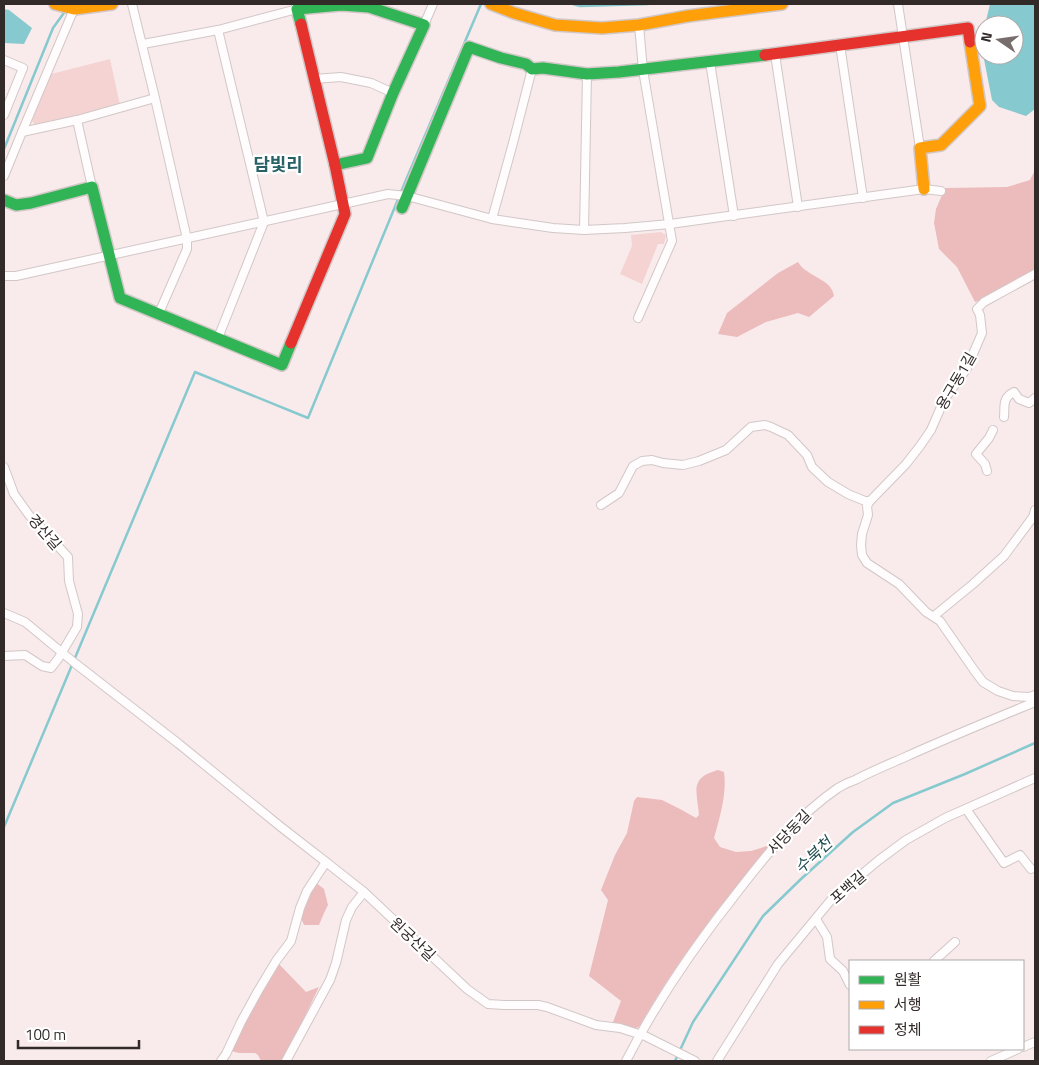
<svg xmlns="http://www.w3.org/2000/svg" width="1039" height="1065" font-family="'Titillium Web','Noto Sans KR',sans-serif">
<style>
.green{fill:#f6d3d3}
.forest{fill:#ecbbbc}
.water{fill:#86c9cf}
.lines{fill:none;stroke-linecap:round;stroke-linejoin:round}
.stream{stroke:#86c9cf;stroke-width:2.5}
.street-casing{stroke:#d2c7c7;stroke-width:10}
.fast-casing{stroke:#d2c7c7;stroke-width:14}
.slow-casing{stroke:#d2c7c7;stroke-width:14}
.jam-casing{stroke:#d2c7c7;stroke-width:14}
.street{stroke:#fefcfc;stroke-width:8}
.fast{stroke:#30b455;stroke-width:11}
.slow{stroke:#ff9f0a;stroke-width:11}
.jam{stroke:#e5322d;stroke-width:11}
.labels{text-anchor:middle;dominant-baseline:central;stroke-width:4.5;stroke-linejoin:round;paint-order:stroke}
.street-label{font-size:15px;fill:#322929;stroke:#fff}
.water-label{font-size:16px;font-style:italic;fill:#1d4b4f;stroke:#fff}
.quarter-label{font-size:18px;font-weight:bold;fill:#286266;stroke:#fff}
</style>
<rect width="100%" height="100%" fill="#f9ebeb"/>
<g class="green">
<polygon points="110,59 120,105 36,126 32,121 51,74"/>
<polygon points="661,232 666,235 664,244 658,244 642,284 620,274 632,246 631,235"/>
</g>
<g class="forest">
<polygon points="1034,172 1035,172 1035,270 984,299 975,302 957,267 939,249 934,223 936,209 945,188 1007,187 1030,180"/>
<path d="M798 262C800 265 803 269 807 271 817 279 832 282 834 296L809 317 798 313 766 322 737 337 718 334 727 313 778 273Z"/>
<path d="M718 770 724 772C727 793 720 817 714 838L720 847 736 852 751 851 770 845C723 901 675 963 639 1027 628 1031 624 1027 613 1022L621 1001 589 976 608 900 601 890 615 855 627 833 634 801 637 797 662 800 680 809 696 818 699 815C697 791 689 778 718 770Z"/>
<polygon points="315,882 324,889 328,905 324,913 319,925 304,925 301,918 304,905"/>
<polygon points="278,963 306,992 319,987 283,1061 261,1061 258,1055 255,1053 239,1053 231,1051 240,1027"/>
</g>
<g class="water">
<polygon points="990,4 1035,4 1035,109 1026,116 999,107 992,100 981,44 984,29 984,55 1014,55 1014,25 985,25"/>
<polygon points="4,9 9,10 32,28 24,44 4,43"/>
</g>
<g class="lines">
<g class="stream">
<polyline points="573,4 580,6 648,4"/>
<polyline points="4,149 53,28 66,10"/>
<polyline points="4,827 195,372 308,418 406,180 481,4"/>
<polyline points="675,1061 693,1022 763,916 801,879 853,832 893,803 965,774 1035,743"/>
</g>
<g class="street-casing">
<g id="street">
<polyline points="132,4 155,98"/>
<polyline points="898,4 920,148"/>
<polyline points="424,25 433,4"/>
<polyline points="143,44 218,30 297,9 296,4"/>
<polyline points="840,45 863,198"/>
<polyline points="775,54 798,207"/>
<polyline points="4,60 23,68 4,115"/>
<polyline points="710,62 734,216"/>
<polyline points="314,79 341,77 371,83 393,93"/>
<polyline points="77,120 92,187"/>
<polyline points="22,132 74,9"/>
<polyline points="4,176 22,132 77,120 155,98 187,239 187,249 159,313"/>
<polyline points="492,219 513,143 532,69"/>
<polyline points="584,230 587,74"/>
<polyline points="4,276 16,276 388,194 407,196 492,219 553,228 584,230 625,228 670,224 924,189 941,191"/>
<polyline points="638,318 672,241 643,70 639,25"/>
<polyline points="218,338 264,222 218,30"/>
<path d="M1004 417C1005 406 1002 398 1014 392L1019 399 1029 403 1035 398"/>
<polyline points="4,467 14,494 29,515 68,557 69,581 78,614 77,627 58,659 51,668 42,666 25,655 4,656"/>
<polyline points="987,471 985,464 976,454 989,438 993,430"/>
<polyline points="870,501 906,464 920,446 931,430 944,400 967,368 982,333 980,315 977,309 984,302 1035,274"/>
<polyline points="601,505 619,493 633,466 642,461 652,460 663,463 683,465 699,461 726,450 751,427 765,425 771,427 788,435 807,455 812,467 828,482 848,494 865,501 870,501 867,506 868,515 862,534 861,545 862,555 867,563 899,584 926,612 940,621 974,670 983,682 998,691 1013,696 1029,697 1035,695"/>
<polyline points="4,613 25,622 76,664 179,744 281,827 326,862 364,892 467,989 488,1004 504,1005 538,1005 547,1007 596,1025 620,1028 645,1036 695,1061"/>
<polyline points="934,616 973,584 1004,556 1033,517 1035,510"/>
<polyline points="966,809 1004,863 1020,855 1031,869"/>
<polyline points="816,919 827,937 830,959 843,971 850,985"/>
<polyline points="934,961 955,942"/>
<polyline points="1023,1047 1035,1042"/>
<polyline points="221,1061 226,1054 241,1022 258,991 276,961 291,941 300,908 307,891 326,862"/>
<polyline points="286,1061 330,980 336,963 346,920 352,907 364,892"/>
<path d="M626 1061C657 1001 694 947 736 894 766 855 797 816 838 788 843 785 849 782 855 780 870 772 887 765 903 758 947 738 991 720 1035 702"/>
<polyline points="717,1061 778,964 831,900 879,860 906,840 945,818 1035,778"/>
<polyline points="991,1061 1018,1049"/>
</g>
</g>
<g class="fast-casing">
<g id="fast">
<polyline points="301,24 297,9 341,5 369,7 424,25 393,93 367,158 335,165"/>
<polyline points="4,200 16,205 31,203 92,187 120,298 282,365 291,343"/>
<polyline points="402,208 469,47 501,58 526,64 532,69 543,68 587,74 619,72 765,55"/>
</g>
</g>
<g class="slow-casing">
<g id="slow">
<polyline points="55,4 74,9 112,4"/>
<polyline points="491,4 514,13 555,25 602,28 639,25 688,16 782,4"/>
<polyline points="924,189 920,148 941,145 980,106 970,42"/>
</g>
</g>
<g class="jam-casing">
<g id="jam">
<polyline points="765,55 968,28 970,42"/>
<polyline points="291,343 345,214 335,165 301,24"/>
</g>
</g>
<use href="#street" class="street"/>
<use href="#fast" class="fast"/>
<use href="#slow" class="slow"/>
<use href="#jam" class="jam"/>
</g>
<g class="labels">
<g class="street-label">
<text transform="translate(956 381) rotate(-60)">용구동1길</text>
<text transform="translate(45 532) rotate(49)">경산길</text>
<text transform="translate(789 832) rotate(-46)">서당동길</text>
<text transform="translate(848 887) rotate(-41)">포백길</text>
<text transform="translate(413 939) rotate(43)">원궁산길</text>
</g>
<g class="water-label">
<text transform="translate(813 855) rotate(-43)">수북천</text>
</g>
<g class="quarter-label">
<text x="278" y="164">담빛리</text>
</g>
</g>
<rect width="1039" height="1065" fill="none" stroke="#322929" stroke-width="10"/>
<rect x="849" y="960" width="175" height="90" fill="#ffffff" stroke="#ada9a9"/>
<rect x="859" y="976" width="25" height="8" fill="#30b455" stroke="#ada9a9"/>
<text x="894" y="985" font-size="15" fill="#322929">원활</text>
<rect x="859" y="1001" width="25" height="8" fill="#ff9f0a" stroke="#ada9a9"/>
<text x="894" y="1010" font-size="15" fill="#322929">서행</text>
<rect x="859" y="1026" width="25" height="8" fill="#e5322d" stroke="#ada9a9"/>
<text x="894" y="1035" font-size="15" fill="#322929">정체</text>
<g transform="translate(999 40) rotate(283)"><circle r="24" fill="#ffffff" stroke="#ada9a9"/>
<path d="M0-4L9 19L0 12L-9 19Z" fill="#786d6d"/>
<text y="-8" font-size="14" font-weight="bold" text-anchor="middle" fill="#322929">N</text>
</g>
<path d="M18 1040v8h121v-8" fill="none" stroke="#322929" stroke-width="2.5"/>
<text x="25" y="1040" font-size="15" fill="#322929" stroke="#ffffff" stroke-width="4" paint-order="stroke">100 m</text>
</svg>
